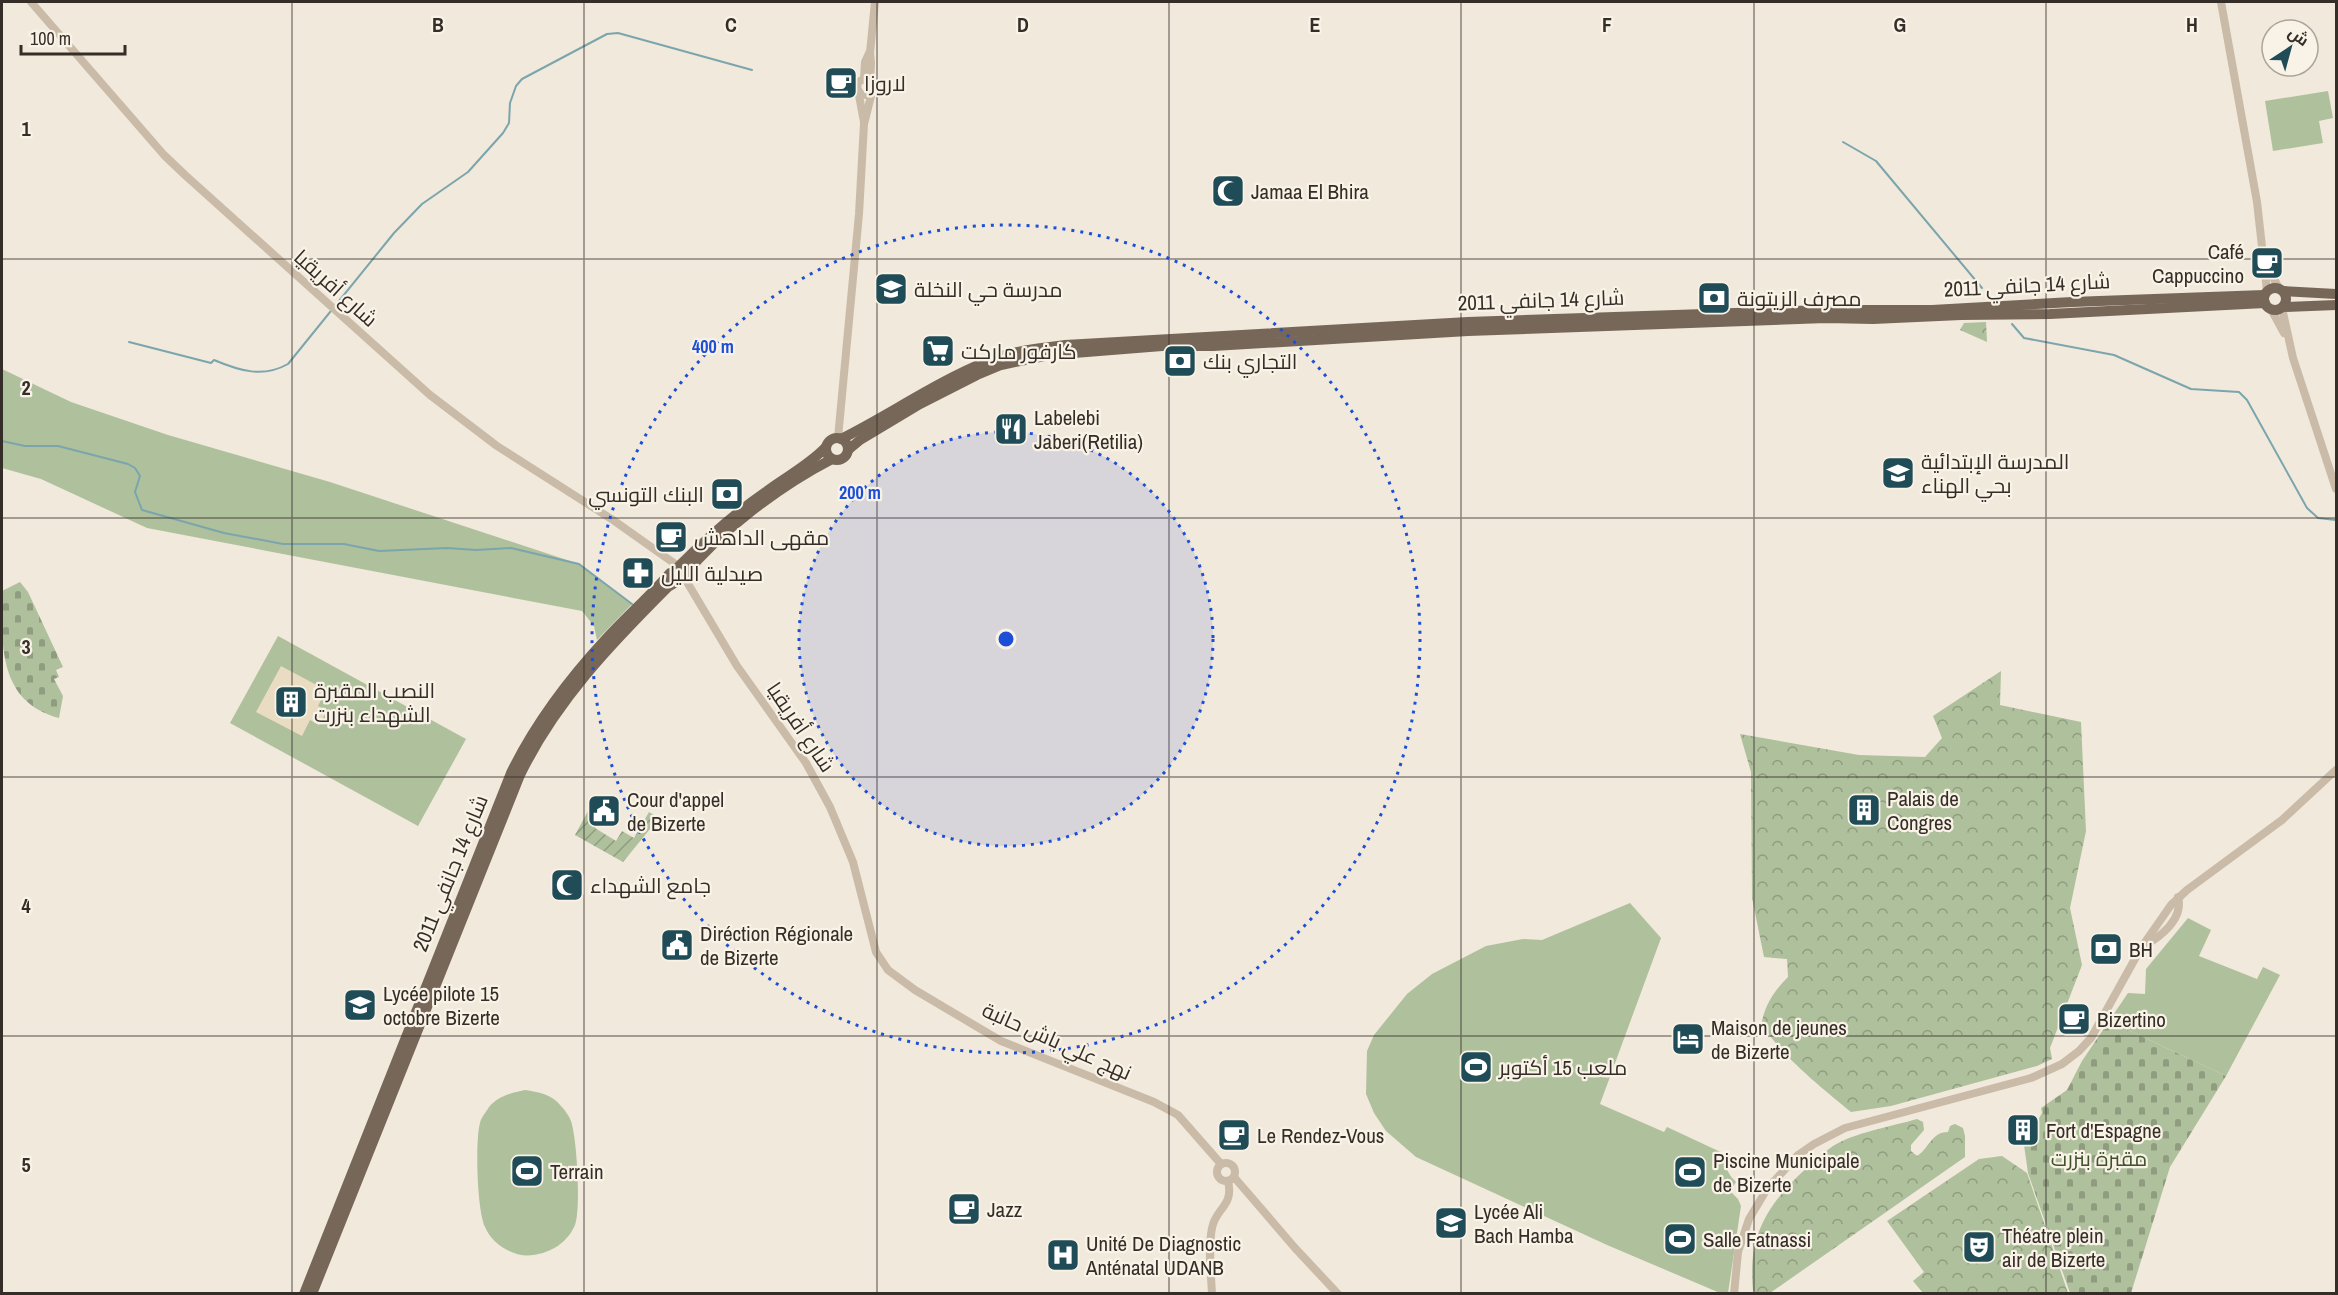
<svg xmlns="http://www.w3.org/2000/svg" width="2338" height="1295" font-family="'Archivo Narrow',Cairo,sans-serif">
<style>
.grass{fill:#afc09c}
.forest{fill:url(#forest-crowns)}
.cemetery{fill:url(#cemetery-stones)}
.garden{fill:url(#garden-furrows)}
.plaza{fill:#e9dcc3}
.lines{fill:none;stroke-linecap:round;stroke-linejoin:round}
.stream{stroke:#7ba5ad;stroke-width:2}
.minor{stroke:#c9bba7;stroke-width:8}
.major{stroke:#776759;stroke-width:10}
.grid{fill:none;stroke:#352e28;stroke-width:1.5;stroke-opacity:0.55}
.ring{fill:none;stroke:#1d4ed8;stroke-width:3;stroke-dasharray:3 6}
.labels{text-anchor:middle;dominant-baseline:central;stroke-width:4.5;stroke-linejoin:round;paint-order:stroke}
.poi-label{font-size:21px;fill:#352e28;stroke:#f9f3e7;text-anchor:start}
.street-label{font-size:21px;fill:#352e28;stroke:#f9f3e7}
.park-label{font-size:21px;fill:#40532c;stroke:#f9f3e7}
.grid-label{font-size:20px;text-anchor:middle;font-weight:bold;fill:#352e28;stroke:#f9f3e7;stroke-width:4.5;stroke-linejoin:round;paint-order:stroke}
.centre{fill:#1d4ed8;stroke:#f9f3e7;stroke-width:3}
.ring-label{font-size:18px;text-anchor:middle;font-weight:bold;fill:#1d4ed8;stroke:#f9f3e7;stroke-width:4.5;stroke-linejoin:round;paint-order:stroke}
</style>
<defs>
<pattern id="forest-crowns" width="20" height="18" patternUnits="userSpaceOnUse" patternTransform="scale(1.5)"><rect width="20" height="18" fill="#afc09c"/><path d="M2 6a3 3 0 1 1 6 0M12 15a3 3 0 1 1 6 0" fill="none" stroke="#8f9c7f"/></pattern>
<pattern id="cemetery-stones" width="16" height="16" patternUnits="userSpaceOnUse" patternTransform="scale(1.5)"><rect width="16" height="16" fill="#afc09c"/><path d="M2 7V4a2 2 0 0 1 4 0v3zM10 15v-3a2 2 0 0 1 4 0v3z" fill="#8f9c7f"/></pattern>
<pattern id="garden-furrows" width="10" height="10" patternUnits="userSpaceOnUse" patternTransform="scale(1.5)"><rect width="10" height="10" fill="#afc09c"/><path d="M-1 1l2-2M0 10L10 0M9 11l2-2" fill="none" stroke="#8f9c7f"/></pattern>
</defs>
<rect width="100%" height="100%" fill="#f1e9db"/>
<g class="grass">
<polygon points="2328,91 2333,118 2319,121 2323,143 2273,151 2265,101"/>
<polygon points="2,369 71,402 168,435 330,482 579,564 632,604 597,640 594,626 582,611 147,528 41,479 2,468"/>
<polygon points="278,636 466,739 418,826 230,723"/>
<path d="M1630 903 1661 938 1600 1104 1664 1132 1667 1127 1727 1155C1725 1167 1727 1173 1736 1182L1730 1191 1738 1199 1741 1206 1728 1293H1720L1607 1245 1416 1157 1386 1131 1374 1113 1366 1094 1367 1051 1374 1035 1407 994 1432 974 1486 946 1523 939 1542 940Z"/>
<polygon points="2188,918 2211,930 2199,956 2257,979 2263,967 2280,975 2226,1076 2109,1021 2128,993 2145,994 2146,969"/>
<path d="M525 1090C538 1092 552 1094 561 1106 565 1110 569 1116 571 1121 577 1139 581 1208 575 1225 568 1242 551 1253 533 1255 514 1258 492 1244 485 1227 477 1210 475 1141 480 1123 481 1118 486 1112 489 1107 498 1096 511 1093 525 1090Z"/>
</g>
<g class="forest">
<polygon points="1986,322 1987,342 1960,330 1964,323"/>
<path d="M2001 671 2000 705 2081 722 2086 831 2070 908 2082 965 2050 1048 2052 1059 2037 1066 1891 1106 1851 1112C1827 1092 1772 1049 1762 1021 1766 1003 1775 990 1788 977L1787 959 1764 957 1752 898 1751 772 1740 734 1859 755 1925 757 1942 738 1933 716Z"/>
<path d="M1917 1119 1923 1122 1924 1130 1911 1145V1151L1917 1156C1929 1149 1931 1132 1948 1132L1950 1126 1955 1124 1963 1128 1965 1136V1157L1770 1293H1758L1753 1291C1748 1241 1763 1211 1798 1176 1809 1166 1821 1154 1833 1146 1853 1133 1893 1126 1917 1119Z"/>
<polygon points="2002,1156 2027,1173 2068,1293 1923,1293 1913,1281 1924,1272 1887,1221 1979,1159"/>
</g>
<g class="cemetery">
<path d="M20 582 28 592 63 667 56 670 59 677 54 679 63 696 59 718C0 702 1 649 2 591Z"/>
<polygon points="2109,1021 2226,1076 2170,1167 2131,1293 2070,1293 2028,1173 2024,1145 2042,1113 2041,1108 2067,1090 2082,1061"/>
</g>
<polygon class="garden" points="588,811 600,819 595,828 616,841 622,831 634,838 649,812 659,818 623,862 575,835"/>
<polygon class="plaza" points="281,666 326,690 318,706 327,711 319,725 310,720 302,736 256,712"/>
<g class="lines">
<g class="stream">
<polyline points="1843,142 1876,161 1982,288"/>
<polyline points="2012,324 2024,338 2114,355 2191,389 2239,392 2247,400 2307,508 2318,518 2336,520"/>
<path d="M129 342 211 363 214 360C240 371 263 378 288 364L394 233 422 204 468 172 503 133 509 123 510 103 516 86 522 79 607 34 618 33 752 70"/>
<polyline points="2,441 25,446 58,446 128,464 135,468 140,476 135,492 142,510 224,533 283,544 344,544 379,551 447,548 476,550 511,548 579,564 632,604"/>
</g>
<g class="minor">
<polyline points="31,2 164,155 185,175 430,395 497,446 613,520 678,566"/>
<polyline points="2221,2 2257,202 2267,291"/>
<polyline points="864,79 865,62 869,53"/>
<polyline points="870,81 871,63 870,53 875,2"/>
<polyline points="858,90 864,122"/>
<polyline points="2266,265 2279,288"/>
<polyline points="2282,308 2293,358 2336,489"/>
<polyline points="2271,309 2284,333"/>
<polyline points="838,438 859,214 864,124 873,88 868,80 862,80 858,82 857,89 861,94 866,95 871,92"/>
<polyline points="684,577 737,666 806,763 830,807 853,862 876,952 888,970 915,990 1001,1041 1154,1102 1178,1115 1221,1164"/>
<path d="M2144 946C2160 937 2184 919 2178 897"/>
<circle cx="1226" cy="1172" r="9"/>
<polyline points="1234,1177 1295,1248 1338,1294"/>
<path d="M1212 1294C1211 1272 1208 1248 1212 1228 1216 1207 1234 1207 1228 1181"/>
<polyline points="1734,1294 1738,1252 1749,1219 1767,1189 1798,1155 1814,1144 1845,1128 2031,1078 2062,1064 2079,1051 2091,1038 2141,948 2171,905 2187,890 2282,820 2336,770"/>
</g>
<g class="major">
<circle cx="2275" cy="299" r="11"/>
<polyline points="2283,291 2336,294"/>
<polyline points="2283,307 2336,305"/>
<circle cx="837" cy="449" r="11"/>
<path d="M841 439C891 414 936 382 988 361 1012 351 1040 348 1065 345L1468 322 1824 310H1932L2072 302 2264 295"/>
<polyline points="848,450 860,440 920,404 977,375 1001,365 1049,355 1162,346 1213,346 1468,331 1826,318 1873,319 1961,315 2050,314 2265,303"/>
<path d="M679 566C706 539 735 513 767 491 787 476 809 465 826 447"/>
<path d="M684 576C721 530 780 486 832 459"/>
<path d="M304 1294 511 773C536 722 568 680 606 639 627 616 650 596 670 573"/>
<path d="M312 1294 520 775C556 701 611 644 668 587L678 581"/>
</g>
</g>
<path class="grid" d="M292 2V1294M584 2V1294M877 2V1294M1169 2V1294M1461 2V1294M1754 2V1294M2046 2V1294M2 259H2336M2 518H2336M2 777H2336M2 1036H2336"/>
<circle cx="1006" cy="639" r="207" fill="#1d4ed8" fill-opacity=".12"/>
<g class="ring">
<circle cx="1006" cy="639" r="207"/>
<circle cx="1006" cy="639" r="414"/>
</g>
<defs>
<g id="cafe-square" transform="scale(1.725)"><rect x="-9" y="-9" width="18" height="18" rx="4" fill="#1f4c56" stroke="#f9f3e7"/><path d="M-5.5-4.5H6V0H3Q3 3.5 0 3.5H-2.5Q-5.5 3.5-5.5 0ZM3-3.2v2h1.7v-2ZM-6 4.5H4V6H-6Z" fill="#fff"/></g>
<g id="mosque-square" transform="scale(1.725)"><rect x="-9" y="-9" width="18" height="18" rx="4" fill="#1f4c56" stroke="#f9f3e7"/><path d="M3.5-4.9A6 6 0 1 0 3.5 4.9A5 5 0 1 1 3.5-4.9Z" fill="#fff"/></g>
<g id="school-square" transform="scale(1.725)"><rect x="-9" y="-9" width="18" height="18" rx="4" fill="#1f4c56" stroke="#f9f3e7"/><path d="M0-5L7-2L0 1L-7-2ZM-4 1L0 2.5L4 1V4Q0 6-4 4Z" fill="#fff"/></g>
<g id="bank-square" transform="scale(1.725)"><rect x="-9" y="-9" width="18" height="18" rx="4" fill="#1f4c56" stroke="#f9f3e7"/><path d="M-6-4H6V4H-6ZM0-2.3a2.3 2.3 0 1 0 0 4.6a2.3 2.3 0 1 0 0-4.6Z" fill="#fff"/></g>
<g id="supermarket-square" transform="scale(1.725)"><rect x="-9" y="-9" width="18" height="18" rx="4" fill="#1f4c56" stroke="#f9f3e7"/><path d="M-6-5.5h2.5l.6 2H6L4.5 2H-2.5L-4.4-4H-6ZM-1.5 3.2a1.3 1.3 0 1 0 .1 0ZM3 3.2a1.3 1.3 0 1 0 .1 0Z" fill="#fff"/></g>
<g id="restaurant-square" transform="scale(1.725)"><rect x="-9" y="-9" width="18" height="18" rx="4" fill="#1f4c56" stroke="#f9f3e7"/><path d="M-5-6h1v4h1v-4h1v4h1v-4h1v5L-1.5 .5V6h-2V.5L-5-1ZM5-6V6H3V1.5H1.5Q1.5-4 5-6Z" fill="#fff"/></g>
<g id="pharmacy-square" transform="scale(1.725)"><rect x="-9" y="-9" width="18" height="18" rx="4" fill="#1f4c56" stroke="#f9f3e7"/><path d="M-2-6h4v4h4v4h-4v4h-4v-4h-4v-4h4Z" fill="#fff"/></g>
<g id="building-square" transform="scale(1.725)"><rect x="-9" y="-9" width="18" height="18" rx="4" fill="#1f4c56" stroke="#f9f3e7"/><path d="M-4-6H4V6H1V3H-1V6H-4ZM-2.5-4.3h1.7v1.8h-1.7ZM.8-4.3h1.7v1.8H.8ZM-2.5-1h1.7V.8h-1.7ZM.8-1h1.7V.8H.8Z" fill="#fff"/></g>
<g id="civic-square" transform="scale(1.725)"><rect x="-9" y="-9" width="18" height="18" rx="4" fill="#1f4c56" stroke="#f9f3e7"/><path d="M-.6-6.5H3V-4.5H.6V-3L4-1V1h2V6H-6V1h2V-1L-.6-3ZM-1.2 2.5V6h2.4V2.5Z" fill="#fff"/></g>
<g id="hotel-square" transform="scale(1.725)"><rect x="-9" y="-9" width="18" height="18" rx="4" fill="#1f4c56" stroke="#f9f3e7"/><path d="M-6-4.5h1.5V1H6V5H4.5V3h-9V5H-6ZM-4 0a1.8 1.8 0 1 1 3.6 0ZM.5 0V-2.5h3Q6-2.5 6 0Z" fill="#fff"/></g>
<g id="stadium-square" transform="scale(1.725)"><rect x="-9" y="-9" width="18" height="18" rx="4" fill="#1f4c56" stroke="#f9f3e7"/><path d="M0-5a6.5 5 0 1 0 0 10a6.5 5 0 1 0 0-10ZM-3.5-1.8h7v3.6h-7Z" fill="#fff"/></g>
<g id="theatre-square" transform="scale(1.725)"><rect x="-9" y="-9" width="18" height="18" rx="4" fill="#1f4c56" stroke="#f9f3e7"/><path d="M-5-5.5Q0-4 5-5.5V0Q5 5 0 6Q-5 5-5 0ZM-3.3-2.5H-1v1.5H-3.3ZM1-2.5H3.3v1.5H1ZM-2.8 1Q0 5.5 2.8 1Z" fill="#fff"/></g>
<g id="hospital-square" transform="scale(1.725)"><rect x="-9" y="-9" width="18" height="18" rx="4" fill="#1f4c56" stroke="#f9f3e7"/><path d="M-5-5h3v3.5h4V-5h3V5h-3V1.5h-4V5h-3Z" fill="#fff"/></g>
</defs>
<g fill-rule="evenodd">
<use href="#cafe-square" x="841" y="83"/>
<use href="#mosque-square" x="1228" y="191"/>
<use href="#cafe-square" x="2267" y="263"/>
<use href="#school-square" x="891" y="289"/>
<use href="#bank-square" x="1714" y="298"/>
<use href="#supermarket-square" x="938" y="351"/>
<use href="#bank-square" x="1180" y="361"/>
<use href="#restaurant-square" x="1011" y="429"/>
<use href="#school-square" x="1898" y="473"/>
<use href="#bank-square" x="727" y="494"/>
<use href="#cafe-square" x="671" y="537"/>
<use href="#pharmacy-square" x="638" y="573"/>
<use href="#building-square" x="291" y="702"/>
<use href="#building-square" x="1864" y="810"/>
<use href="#civic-square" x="604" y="811"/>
<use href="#mosque-square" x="567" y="885"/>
<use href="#civic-square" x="677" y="945"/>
<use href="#bank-square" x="2106" y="949"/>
<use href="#school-square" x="360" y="1005"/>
<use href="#cafe-square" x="2074" y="1019"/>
<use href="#hotel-square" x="1688" y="1039"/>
<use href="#stadium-square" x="1476" y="1067"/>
<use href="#building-square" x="2023" y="1130"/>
<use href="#cafe-square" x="1234" y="1135"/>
<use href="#stadium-square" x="527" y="1171"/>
<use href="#stadium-square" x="1690" y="1172"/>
<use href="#cafe-square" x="964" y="1209"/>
<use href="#school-square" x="1451" y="1223"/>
<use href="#stadium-square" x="1680" y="1239"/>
<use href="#theatre-square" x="1979" y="1247"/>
<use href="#hospital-square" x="1063" y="1255"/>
</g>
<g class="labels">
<g class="poi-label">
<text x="864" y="83">لاروزا</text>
<text x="1251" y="191">Jamaa El Bhira</text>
<text x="2244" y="251" text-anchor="end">Café<tspan x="2244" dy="24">Cappuccino</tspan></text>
<text x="914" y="289">مدرسة حي النخلة</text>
<text x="1737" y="298">مصرف الزيتونة</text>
<text x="961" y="351">كارفور ماركت</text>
<text x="1203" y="361">التجاري بنك</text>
<text x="1034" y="417">Labelebi<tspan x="1034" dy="24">Jaberi(Retilia)</tspan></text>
<text x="1921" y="461">المدرسة الإبتدائية<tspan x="1921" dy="24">بحي الهناء</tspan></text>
<text x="704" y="494" text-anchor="end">البنك التونسي</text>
<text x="694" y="537">مقهى الداهش</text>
<text x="661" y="573">صيدلية الليل</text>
<text x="314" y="690">النصب المقبرة<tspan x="314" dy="24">الشهداء بنزرت</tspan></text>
<text x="1887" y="798">Palais de<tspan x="1887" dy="24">Congres</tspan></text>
<text x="627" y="799">Cour d'appel<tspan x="627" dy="24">de Bizerte</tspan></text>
<text x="590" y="885">جامع الشهداء</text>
<text x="700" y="933">Diréction Régionale<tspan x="700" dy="24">de Bizerte</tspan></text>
<text x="2129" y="949">BH</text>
<text x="383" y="993">Lycée pilote 15<tspan x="383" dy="24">octobre Bizerte</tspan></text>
<text x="2097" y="1019">Bizertino</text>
<text x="1711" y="1027">Maison de jeunes<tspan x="1711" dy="24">de Bizerte</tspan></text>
<text x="1499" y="1067">ملعب 15 أكتوبر</text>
<text x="2046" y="1130">Fort d'Espagne</text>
<text x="1257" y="1135">Le Rendez-Vous</text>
<text x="1713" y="1160">Piscine Municipale<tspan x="1713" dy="24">de Bizerte</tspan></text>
<text x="550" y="1171">Terrain</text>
<text x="987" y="1209">Jazz</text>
<text x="1474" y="1211">Lycée Ali<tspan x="1474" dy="24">Bach Hamba</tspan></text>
<text x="2002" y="1235">Théatre plein<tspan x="2002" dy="24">air de Bizerte</tspan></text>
<text x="1703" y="1239">Salle Fatnassi</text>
<text x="1086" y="1243">Unité De Diagnostic<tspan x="1086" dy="24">Anténatal UDANB</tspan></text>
</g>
<g class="street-label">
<text transform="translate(2027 285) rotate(-3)">شارع 14 جانفي 2011</text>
<text transform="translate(336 288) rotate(42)">شارع أفريقيا</text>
<text transform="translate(1541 300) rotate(-2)">شارع 14 جانفي 2011</text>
<text transform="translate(801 727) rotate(56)">شارع أفريقيا</text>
<text transform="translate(450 873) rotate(-68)">شارع 14 جانفي 2011</text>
<text transform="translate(1057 1041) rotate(24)">نهج علي باش حانبة</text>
</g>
<g class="park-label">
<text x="2099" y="1158">مقبرة بنزرت</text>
</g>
</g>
<g class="grid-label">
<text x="438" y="32">B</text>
<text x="731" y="32">C</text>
<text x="1023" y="32">D</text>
<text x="1315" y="32">E</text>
<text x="1607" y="32">F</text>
<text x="1900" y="32">G</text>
<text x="2192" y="32">H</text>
<text x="26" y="136">1</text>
<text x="26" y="395">2</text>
<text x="26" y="654">3</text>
<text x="26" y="913">4</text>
<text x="26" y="1172">5</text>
</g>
<circle cx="1006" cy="639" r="9" class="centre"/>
<g class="ring-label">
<text x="713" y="353">400 m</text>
<text x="860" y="499">200 m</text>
</g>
<rect width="2338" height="1295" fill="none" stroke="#352e28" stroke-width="6"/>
<g transform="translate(2290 48) rotate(36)"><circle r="28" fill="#f9f3e7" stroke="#aba49b" stroke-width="1.5"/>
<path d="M0-4.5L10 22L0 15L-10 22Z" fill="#1f4c56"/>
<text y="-9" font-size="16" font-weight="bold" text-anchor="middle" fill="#352e28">ش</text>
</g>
<path d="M21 45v9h104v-9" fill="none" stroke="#352e28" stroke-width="3"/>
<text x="30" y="45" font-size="18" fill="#352e28" stroke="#f9f3e7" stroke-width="4.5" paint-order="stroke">100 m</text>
</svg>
